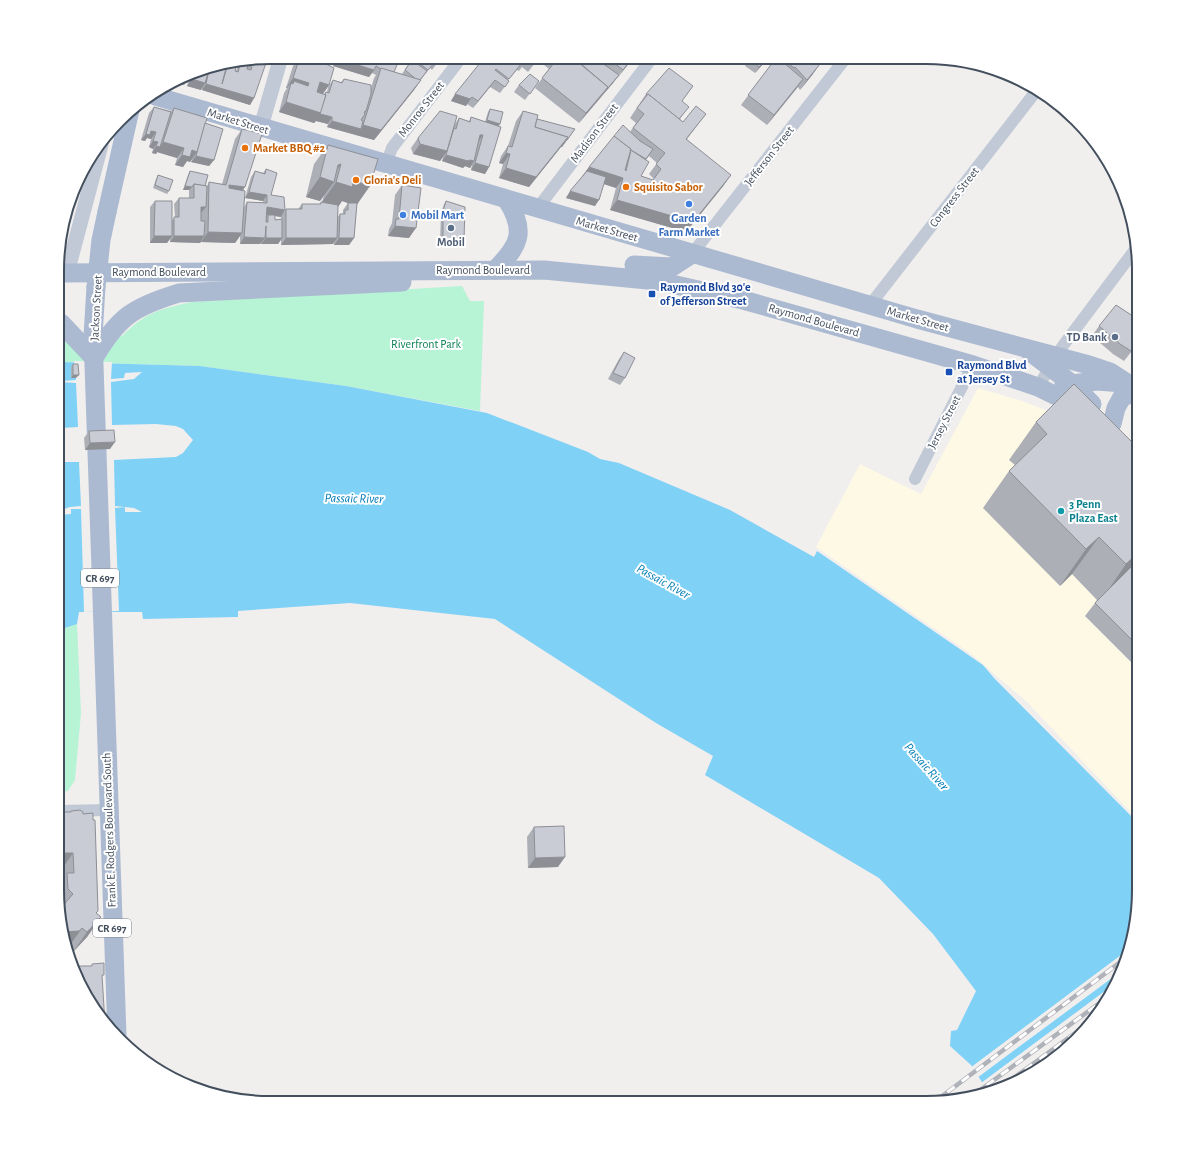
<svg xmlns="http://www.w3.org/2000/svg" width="1196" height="1160" font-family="'Alegreya Sans',sans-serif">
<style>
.commercial{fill:#fef9e5}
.green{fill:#b7f4d5}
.water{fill:#7fd1f6}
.pier{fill:#f1eeee}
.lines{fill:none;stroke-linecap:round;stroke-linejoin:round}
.minor{stroke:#c0c9d5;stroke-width:12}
.tertiary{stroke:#c0c9d5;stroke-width:15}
.primary{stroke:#abbad1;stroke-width:19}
.rail-casing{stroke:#b0b2ba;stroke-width:4.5}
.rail{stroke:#fff;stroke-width:3;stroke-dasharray:9;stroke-linecap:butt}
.primary-bridge{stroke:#abbad1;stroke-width:19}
.wall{fill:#adafb7;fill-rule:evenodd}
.shaded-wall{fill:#8d8f95}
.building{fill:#c9ccd5;stroke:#8d8f95;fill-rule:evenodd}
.food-dot{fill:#e8710a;stroke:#fff;stroke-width:1.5}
.shop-dot{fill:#3f7fe0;stroke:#fff;stroke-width:1.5}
.service-dot{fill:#5c6f8a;stroke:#fff;stroke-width:1.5}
.transit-dot{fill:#1a4fb4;stroke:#fff;stroke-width:1.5}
.culture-dot{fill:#0f9aa8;stroke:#fff;stroke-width:1.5}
.labels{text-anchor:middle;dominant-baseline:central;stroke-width:4;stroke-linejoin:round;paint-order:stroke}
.shield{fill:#fff;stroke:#7c848e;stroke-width:1}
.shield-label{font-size:11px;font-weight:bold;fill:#444f5e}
.street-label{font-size:12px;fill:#444f5e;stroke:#fff}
.food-label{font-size:12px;font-weight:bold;fill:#c56008;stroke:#fff;text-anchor:start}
.shop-label{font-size:12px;font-weight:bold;fill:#366cbe;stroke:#fff;text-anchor:start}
.service-label{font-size:12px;font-weight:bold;fill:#4e5e75;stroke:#fff}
.transit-label{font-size:12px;font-weight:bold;fill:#164399;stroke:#fff;text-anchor:start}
.park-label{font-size:12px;fill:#0c8253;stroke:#fff}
.culture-label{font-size:12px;font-weight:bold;fill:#0d838f;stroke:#fff;text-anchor:start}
.water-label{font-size:13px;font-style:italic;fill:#007db5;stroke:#fff}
.rim{fill:none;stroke:#444f5e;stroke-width:2}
</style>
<rect width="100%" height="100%" fill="#f1eeee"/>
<polygon class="commercial" points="978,388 1019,400 1067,418 1139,482 1139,821 1027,702 971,654 816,547 860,464 921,494"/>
<g class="green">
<path d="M462 286 470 301H484L480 411 346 386 200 366 60 362V338L122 336C146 312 160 309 192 302Z"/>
<polygon points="77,624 81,713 75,780 68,791 58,793 59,630"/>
</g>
<polygon class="water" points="60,362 200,366 346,386 487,413 588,452 600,459 619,463 730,510 814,557 817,551 983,665 994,678 1139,824 1139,903 1117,984 1086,1030 1056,1059 989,1093 971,1065 950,1046 951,1031 957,1030 976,991 933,934 879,878 705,775 713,756 656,723 495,619 350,603 238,611 238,617 143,619 142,612 79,612 77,624 59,630"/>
<g class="pier">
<polygon points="74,361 112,362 111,379 124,378 125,373 142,372 134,379 111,382 112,425 156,424 176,426 183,429 193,440 183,453 176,457 114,460 115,506 134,508 142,512 125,512 125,507 115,508 119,611 84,612 81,509 71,509 71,514 60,515 61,510 70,507 81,506 79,462 60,462 60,428 78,427 76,383 60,382 60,375 62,375 62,381 76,380"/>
<polygon points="1125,952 1120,972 977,1078 970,1068"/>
<polygon points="1117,982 1086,1030 1075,1040 1032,1072 994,1092 987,1093 981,1083"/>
</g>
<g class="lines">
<g class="minor">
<polyline points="386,164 392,148 461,58"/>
<polyline points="537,209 652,58"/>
<polyline points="692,254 845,59"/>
<polyline points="870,305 1037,90"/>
<polyline points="1038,387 1062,347 1137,247"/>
<polyline points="915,479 973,365"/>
<polyline points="58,811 108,810"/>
</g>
<g class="tertiary">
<polyline points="261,127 281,57"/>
<polyline points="67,273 101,145"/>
</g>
<g class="primary">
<polyline points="155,96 917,319 1089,365 1110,372 1127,383"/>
<polyline points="107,212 130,110"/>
<polyline points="634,265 672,267 692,254"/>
<path d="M495 270C519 246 527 232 507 200"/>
<polyline points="61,273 544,270 658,281 743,300 973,365 1038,387 1085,410"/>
<polyline points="96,287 93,336 117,1036"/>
<polyline points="61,323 94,358"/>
<polyline points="1030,352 1071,383 1092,404"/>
<path d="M94 358C118 317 133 307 179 293L402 282"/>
<polyline points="1064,385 1097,381 1123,383"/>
<polyline points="1112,424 1116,408 1122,397 1131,394 1139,396"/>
</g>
<g class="rail-casing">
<g id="rail">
<polyline points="996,1091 1093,1020"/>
<polyline points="972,1096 1108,997"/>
<polyline points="933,1103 1123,960"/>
</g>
</g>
<use href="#rail" class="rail"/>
<polyline class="primary-bridge" points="96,287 101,240 107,212"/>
</g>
<g class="wall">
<polygon points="300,57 310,57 309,59 313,61 315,58 326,64 329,85 323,94 324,94 326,92 327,92 328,87 333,80 341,82 344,79 371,88 374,78 376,75 372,73 369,77 333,66 339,57 375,57 372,63 394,72 402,74 408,65 401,60 403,57 442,57 432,70 430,68 423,77 414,90 374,140 327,127 328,124 316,121 314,123 279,112 284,93 287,88 286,88 293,66"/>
<polygon points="267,58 265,60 254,98 250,105 202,90 202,87 201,90 187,86 190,75 202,68 237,63 235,71 236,71 239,62"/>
<polygon points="484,58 539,58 528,72 522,67 519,71 517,70 508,80 509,81 500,93 490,87 473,108 467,104 466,106 451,101"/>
<polygon points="540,58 573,58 581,64 586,58 633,58 602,96 579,123 535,88 549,69 538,60"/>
<polygon points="750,58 768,58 765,62 755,73 745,66"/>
<polygon points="772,58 812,58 813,74 800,90 798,87 767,125 741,105 771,65 768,63"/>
<polygon points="539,81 525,100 514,92 519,85"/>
<path d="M646 94 684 113 680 119 683 122 706 114 687 139 724 185 686 232 610 210 616 188 604 184 595 206 566 198 589 167 630 132 636 123 630 118ZM649 156 657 163 649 174 654 179 653 180 641 176 646 160Z"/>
<polygon points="154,107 171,111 174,108 205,123 214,160 209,166 191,162 193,158 190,162 187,161 183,167 175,165 177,158 157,152 156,154 152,153 153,149 149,147 151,139 147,138 145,141 141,140 149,113"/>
<polygon points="490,109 500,124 498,126 489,167 485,174 471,170 472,164 470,168 465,166 463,168 442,161 443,157 440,161 413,154 411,148 418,138 455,124 459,118 469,121 471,117 485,122 488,112"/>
<polygon points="523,111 537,119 575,129 562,147 561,147 529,187 499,178 503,164 499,163 501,156 508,146 516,121"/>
<path d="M242 129 244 207 247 202H263V201L245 198 251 177 255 171 263 173 266 169 271 195 281 217 275 216V220L281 219V216L286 209H298L302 204H320L321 202 327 203 322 202 324 195 320 201 306 197 314 164 328 145 378 159 357 204 354 238 349 245H334V242L333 244 281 245V240L278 244H261V242L260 244H240V236L235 243 201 242 200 243 170 242V239L167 243H150V207L155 201 172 220 175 217 174 204 179 198H189V190H183L188 175 190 171 205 186H207L209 182 222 184 235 139ZM342 201 348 203 343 210V213L342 214H340L338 217V207Z"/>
<polygon points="158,175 169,191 167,194 153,188 156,179"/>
<polygon points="402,185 409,238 388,236 389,229 392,223 395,195"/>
<polygon points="446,201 464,239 462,242 440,242 441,214 444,204"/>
<polygon points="1099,326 1139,342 1124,361 1113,354 1092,336"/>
<polygon points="624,352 625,378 620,385 608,379 619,359"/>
<polygon points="73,364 76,378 71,378 71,367"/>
<polygon points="1036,422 1139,449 1139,670 1085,616 1095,603 1097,600 1072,574 1060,586 983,508 1009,471 1015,465 1009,460"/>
<polygon points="89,431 110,449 85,450 84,438"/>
<polygon points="71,811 96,913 101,917 87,937 73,952 68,948 67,949 57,903 58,887 60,884 60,872 70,812"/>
<polygon points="534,827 558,867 528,868 527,837"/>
</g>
<g class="shaded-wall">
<polygon points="302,57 310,57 309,59"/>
<polygon points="317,57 326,57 324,60"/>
<polygon points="632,58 633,58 630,62 616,80 623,70"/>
<polygon points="767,58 768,58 765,62 755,73 759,67"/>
<polygon points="338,59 374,70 369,77 333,66"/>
<polygon points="820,64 813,74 800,90 807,80"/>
<polygon points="619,75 614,82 602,96 607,89"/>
<polygon points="186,77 189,78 184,85 177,83"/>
<polygon points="293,78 309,83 302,93 294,81 290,87 291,83 287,88 286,88"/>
<polygon points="192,79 205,83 201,90 187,86"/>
<polygon points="803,79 796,89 767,125 774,115"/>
<polygon points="421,80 414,90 374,140 327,127 332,121 361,129 363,125"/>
<polygon points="495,80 490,87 473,108 478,101"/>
<polygon points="320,82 329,85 322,95 313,92"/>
<polygon points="206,84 254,98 250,105 202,90"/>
<polygon points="608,87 601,97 579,123 586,113"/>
<polygon points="455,94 472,97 466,106 451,101"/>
<polygon points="286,102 321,113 332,117 328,124 316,121 314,123 279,112"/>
<polygon points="487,120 500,124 498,127 485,124"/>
<polygon points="575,129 562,147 561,147 529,187 499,178 506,168"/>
<polygon points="151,131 156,132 151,139 147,138 145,141 141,140 146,134"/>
<polygon points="480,135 483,135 478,142"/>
<polygon points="153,141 158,142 153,149 149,147"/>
<polygon points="163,142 184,148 177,158 157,152 156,154 152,153 156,146 160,147"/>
<polygon points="420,144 447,151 440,161 413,154"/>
<polygon points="192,150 197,152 190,162 187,161 183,167 175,165 182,155"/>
<polygon points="506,153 510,154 503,164 499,163"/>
<polygon points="446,155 470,160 474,161 470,168 465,166 463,168 442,161"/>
<polygon points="196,156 214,160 209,166 191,162"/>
<polygon points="475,163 489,167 485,174 471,170"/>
<polygon points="341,164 330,180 334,182 320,201 306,197 320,177"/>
<polygon points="589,167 623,178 616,188 582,177"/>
<polygon points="731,175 724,185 686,232 610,210 617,200"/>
<polygon points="354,181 370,186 356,206 342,201 338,207 322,202 336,182"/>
<polygon points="229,185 245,187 238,197 222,195"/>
<polygon points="185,186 192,187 189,190 183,190"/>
<polygon points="570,191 599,200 595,206 566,198"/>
<polygon points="249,192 267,195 263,201 245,198"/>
<polygon points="201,207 206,207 201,213 196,214"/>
<polygon points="267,207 285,210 281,217 263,214"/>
<polygon points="395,226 416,228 409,238 388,236"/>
<polygon points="208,232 242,233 235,243 201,242"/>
<polygon points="154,236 172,236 167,243 150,243"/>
<polygon points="174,236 204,236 200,243 170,242"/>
<polygon points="244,237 265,238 260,244 240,244"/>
<polygon points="266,238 282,238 278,244 261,244"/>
<polygon points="286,238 337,238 333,244 281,245"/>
<polygon points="339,238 354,238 349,245 334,245"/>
<polygon points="443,239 464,239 462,242 440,242"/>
<polygon points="73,375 79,375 76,378 71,378"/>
<polygon points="115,442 110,449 85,450 90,443"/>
<polygon points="1099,537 1072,574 1060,586 1086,549"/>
<polygon points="1139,552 1139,563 1100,602 1126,564"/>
<polygon points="58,853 73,853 60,872 58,872"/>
<polygon points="565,857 558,867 528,868 535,858"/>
<polygon points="101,917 87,937 73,952 87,932"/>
<polygon points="82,928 68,948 67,949 63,932"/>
</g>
<g class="building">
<polygon points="300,57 302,57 314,61 315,58 327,61 326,64 334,68 329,85 320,82 317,92 326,95 321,113 286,102 291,83 293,84 294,81 308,86 309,83 293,78"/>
<polygon points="339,57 360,57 364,60 366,57 375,57 372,63 376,57 381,57 397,65 394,72 381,69 376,66 374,70 338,59"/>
<polygon points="411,57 441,57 437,64 435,62 428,70"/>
<path d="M262 58 267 60 254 98 206 84 209 70 205 83 192 79 193 73 202 68 227 64 222 84 228 64 237 63 235 71 238 72 241 62ZM248 65 252 67 251 70 247 69Z"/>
<polygon points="484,58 513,58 521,64 509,79 496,69 495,70 509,81 505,87 495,80 478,101 472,97 470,99 455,94"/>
<polygon points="515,58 539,58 533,65 527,60 523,64"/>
<polygon points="547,58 558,58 554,63"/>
<polygon points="558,58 573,58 608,87 586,113 542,78"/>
<polygon points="586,58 595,58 619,75 607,89 606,89 608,87 581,64"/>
<polygon points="608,58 632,58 623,70"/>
<polygon points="750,58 767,58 759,67 750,60"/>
<polygon points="776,58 778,58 803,79 774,115 748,95"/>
<polygon points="782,58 812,58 820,64 807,80 795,67 794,68"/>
<polygon points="412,60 427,71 420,80 416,79 405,70"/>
<polygon points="381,68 421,80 381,130 363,125"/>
<polygon points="669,68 693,86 682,101 689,107 679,119 648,94 647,95 646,94"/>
<polygon points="530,74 539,81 530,94 519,85"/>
<polygon points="190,75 189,78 186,77"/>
<polygon points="344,79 371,85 371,94 366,111 364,112 365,114 361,120 363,121 361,129 332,121 332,117 320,114 326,95 325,94 326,92 329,93 333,80 342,83"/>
<polygon points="648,94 683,122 696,106 706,114 686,139 731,175 693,222 617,200 623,178 589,167 614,136 631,149 625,170 626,171 631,150 649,162 641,176 653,180 661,169 656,164 665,153 633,128 644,114 637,108"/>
<polygon points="154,107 171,112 160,147 156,146 158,142 153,141 156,132 151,131 150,135 146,134"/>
<polygon points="174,108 207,118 197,152 192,150 190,157 182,155 184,148 163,142"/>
<polygon points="490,109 503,112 500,124 487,120"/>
<polygon points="440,111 457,116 447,151 420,144 418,138"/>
<polygon points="523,111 538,115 535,127 568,137 536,177 506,168 510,154 506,153 508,146 512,147"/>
<polygon points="471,117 501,127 489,167 475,163 483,135 480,135 474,161 470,160 468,161 446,155 454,128 456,129 459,118 470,122"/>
<polygon points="537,119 575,129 567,140 566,140 568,137 535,127"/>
<polygon points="205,123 223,129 214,160 196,156"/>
<polygon points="623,125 640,141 653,149 646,159 631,150 630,151 631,149 614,136"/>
<polygon points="242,129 262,134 245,187 229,185 229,188 245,191 242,233 208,232 209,182 226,185"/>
<polygon points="328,145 378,159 370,186 354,181 352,187 336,182 341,164 338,165 334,182 320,177"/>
<polygon points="266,169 277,173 271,195 284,197 285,210 267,207 266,222 268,222 268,215 275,215 275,220 282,219 282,238 266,238 266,226 265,238 244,237 247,202 267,203 267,195 249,192 255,171 265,174"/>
<polygon points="190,171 208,175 205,186 194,184 192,187 185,186"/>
<polygon points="587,171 606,177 599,200 570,191"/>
<polygon points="158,175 173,180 169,191 155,185"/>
<polygon points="194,184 207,186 206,207 201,207 201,221 205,221 204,236 174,236 174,217 179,217 179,198 194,198"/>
<polygon points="402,185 421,188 416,228 395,226 396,219 399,219"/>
<polygon points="155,201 172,201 172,236 154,236"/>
<polygon points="446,201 465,207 464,239 443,239 443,211"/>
<polygon points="321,202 338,205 337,238 286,238 286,209 302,209 302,204 321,204"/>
<polygon points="348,203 357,203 354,238 339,238 340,214 345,214 345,210 348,210"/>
<polygon points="1116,305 1139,320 1139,342 1131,351 1120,344 1099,326"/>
<polygon points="624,352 635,358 625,378 613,373"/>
<polygon points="73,364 78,364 79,375 73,375"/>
<polygon points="1074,384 1139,449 1139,552 1126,564 1099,537 1086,549 1009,471 1047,434 1036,422"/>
<polygon points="114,430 115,442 90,443 89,431"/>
<polygon points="1139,559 1139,647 1095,603"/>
<polygon points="80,810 83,812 83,814 93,813 93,820 95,820 98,911 96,913 101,917 87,932 82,928 79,931 63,932 59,909 60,909 73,894 68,889 67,873 74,873 73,853 58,853 58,812 71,812 71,811"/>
<polygon points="564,826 565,857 535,858 534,827"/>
<polygon points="104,963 104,975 102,975 105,1024 101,1020 73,966 92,966 92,964"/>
</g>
<g class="food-dot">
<circle cx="245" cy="148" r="4"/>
<circle cx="356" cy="180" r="4"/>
<circle cx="626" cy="187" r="4"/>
</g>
<g class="shop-dot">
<circle cx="689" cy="204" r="4"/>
<circle cx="403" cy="215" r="4"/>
</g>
<g class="service-dot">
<circle cx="451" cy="228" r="4"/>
<circle cx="1115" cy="337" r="4"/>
</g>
<g class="transit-dot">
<rect x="648" y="290" width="8" height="8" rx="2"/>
<rect x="945" y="368" width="8" height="8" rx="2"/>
</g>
<circle class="culture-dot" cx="1061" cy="511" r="4"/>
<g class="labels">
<g class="shield">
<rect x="81" y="569" width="38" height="18" rx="3"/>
<rect x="93" y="919" width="38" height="18" rx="3"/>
</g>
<g class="shield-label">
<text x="100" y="578">CR 697</text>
<text x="112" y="928">CR 697</text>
</g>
<g class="street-label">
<text transform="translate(421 109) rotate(-52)">Monroe Street</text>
<text transform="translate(238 121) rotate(17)">Market Street</text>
<text transform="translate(594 133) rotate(-53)">Madison Street</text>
<text transform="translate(769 156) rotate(-52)">Jefferson Street</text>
<text transform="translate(954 197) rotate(-52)">Congress Street</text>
<text transform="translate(607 229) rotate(16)">Market Street</text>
<text x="483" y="270">Raymond Boulevard</text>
<text x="159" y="272">Raymond Boulevard</text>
<text transform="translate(96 308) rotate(-87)">Jackson Street</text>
<text transform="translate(918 319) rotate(16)">Market Street</text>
<text transform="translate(814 320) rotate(16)">Raymond Boulevard</text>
<text transform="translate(944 422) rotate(-63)">Jersey Street</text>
<text transform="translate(109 830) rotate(-92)">Frank E. Rodgers Boulevard South</text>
</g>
<g class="food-label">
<text x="253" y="148">Market BBQ #2</text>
<text x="364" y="180">Gloria's Deli</text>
<text x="634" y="187">Squisito Sabor</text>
</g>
<g class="shop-label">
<text x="411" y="215">Mobil Mart</text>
<text x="689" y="218" text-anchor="middle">Garden<tspan x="689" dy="14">Farm Market</tspan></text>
</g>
<g class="service-label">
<text x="451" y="242">Mobil</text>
<text x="1107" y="337" text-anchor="end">TD Bank</text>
</g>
<g class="transit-label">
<text x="660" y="287">Raymond Blvd 30'e<tspan x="660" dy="14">of Jefferson Street</tspan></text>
<text x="957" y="365">Raymond Blvd<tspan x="957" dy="14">at Jersey St</tspan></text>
</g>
<g class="park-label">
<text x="426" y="344">Riverfront Park</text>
</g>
<g class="culture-label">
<text x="1069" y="504">3 Penn<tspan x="1069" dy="14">Plaza East</tspan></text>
</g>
<g class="water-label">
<text transform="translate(354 499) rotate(1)">Passaic River</text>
<text transform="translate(663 582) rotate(29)">Passaic River</text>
<text transform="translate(926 767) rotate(48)">Passaic River</text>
</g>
</g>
<path d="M0 0H1196V1160H0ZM270 64H926A206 206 0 0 1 1132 270V890A206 206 0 0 1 926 1096H270A206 206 0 0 1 64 890V270A206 206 0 0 1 270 64Z" fill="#fff" fill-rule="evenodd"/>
<path class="rim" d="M270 64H926A206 206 0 0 1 1132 270V890A206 206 0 0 1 926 1096H270A206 206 0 0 1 64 890V270A206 206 0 0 1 270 64Z"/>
</svg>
